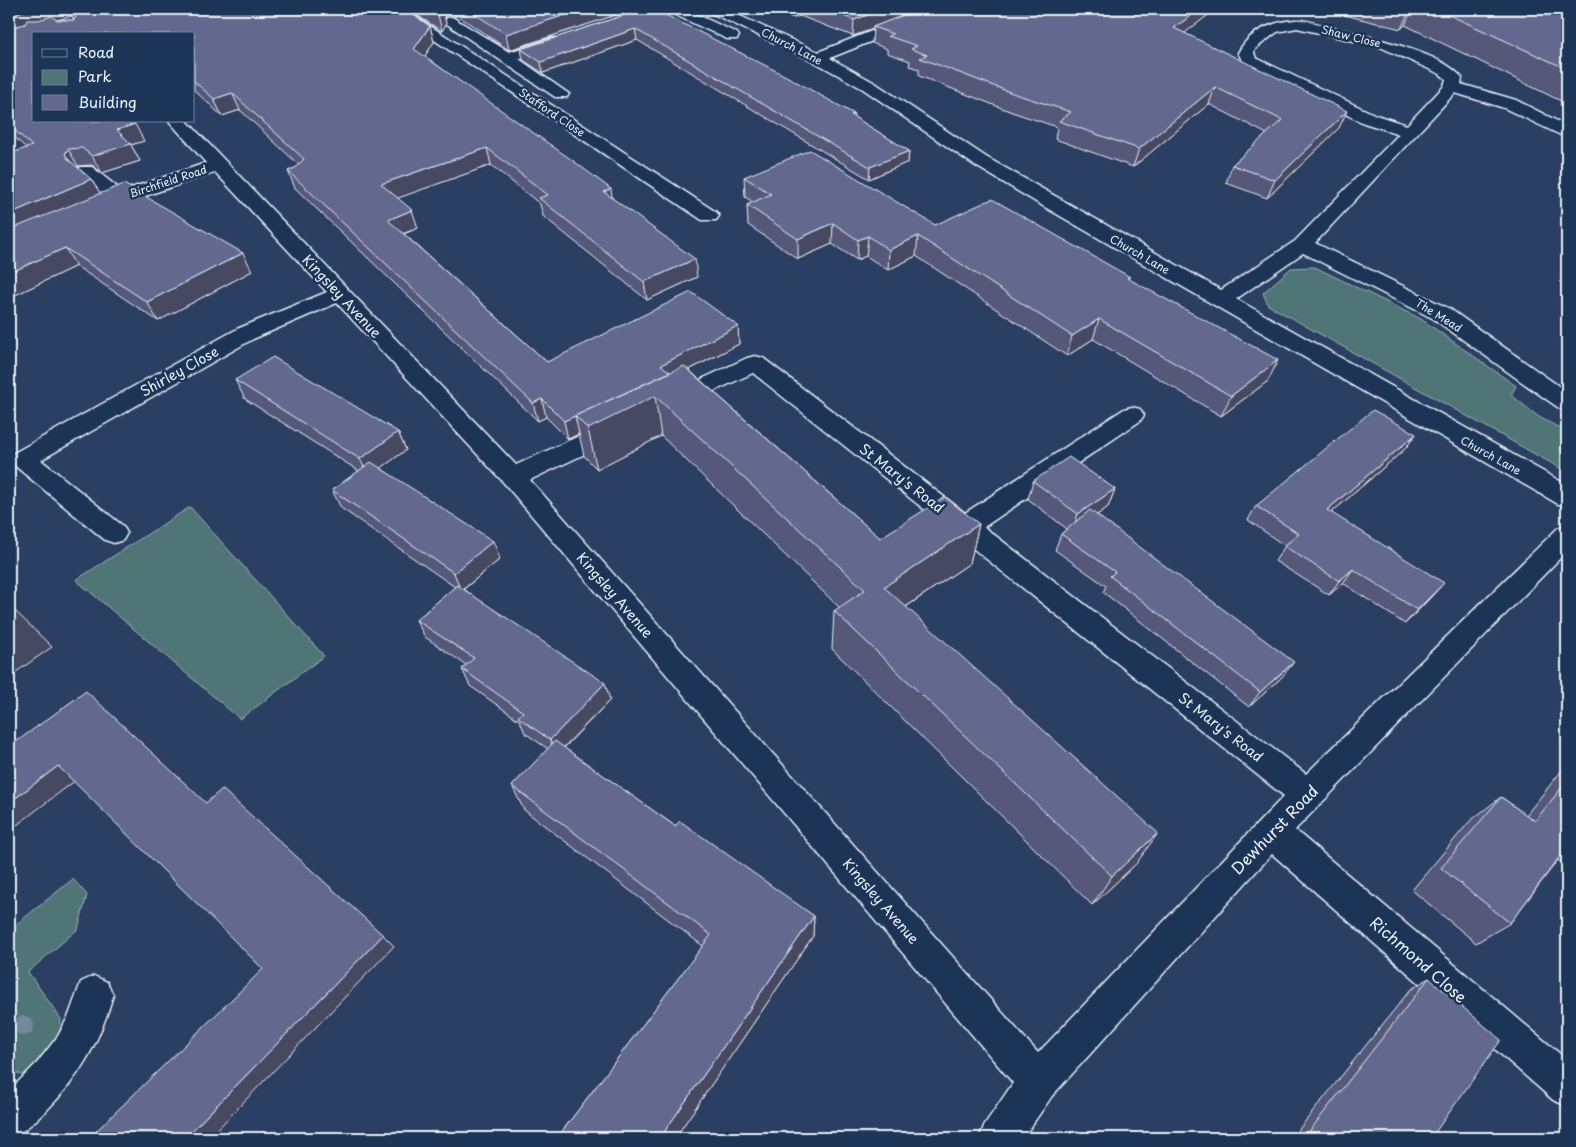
<svg xmlns="http://www.w3.org/2000/svg" width="1576" height="1147" font-family="'Playpen Sans',sans-serif">
<style>
.green{fill:#4f7577;stroke:#9cb3b8}
.lines{fill:none;stroke-linecap:round;stroke-linejoin:round}
.minor-casing{stroke:#e8f1f8;stroke-width:3}
.minor{fill:#1d3557;fill-rule:evenodd}
.tree{fill:#75899c}
.wall{fill:#56597a;stroke:#e8f1f8;fill-rule:evenodd}
.shaded-wall{fill:#464963;stroke:#e8f1f8}
.building{fill:#64688e;stroke:#e8f1f8}
.labels{text-anchor:middle;dominant-baseline:central;stroke-width:5;stroke-linejoin:round;paint-order:stroke}
.far-street-label{font-size:11px;fill:#e8f1f8;stroke:#1d3557}
.street-label{font-size:14px;fill:#e8f1f8;stroke:#1d3557}
.near-street-label{font-size:16px;fill:#e8f1f8;stroke:#1d3557}
</style>
<rect width="100%" height="100%" fill="#2b3f62"/>
<filter id="ink" filterUnits="userSpaceOnUse"><feTurbulence type="fractalNoise" baseFrequency=".02" numOctaves="2"/><feDisplacementMap in="SourceGraphic" scale="10" xChannelSelector="R" yChannelSelector="G"/><feConvolveMatrix kernelMatrix="1 2 1 2 8 2 1 2 1" color-interpolation-filters="sRGB"/></filter>
<g filter="url(#ink)">
<g class="green">
<polygon points="1315,267 1421,319 1516,386 1511,395 1539,417 1567,432 1567,472 1268,305 1263,293 1291,268"/>
<polygon points="190,507 324,656 240,719 76,580"/>
<path d="M73 879 87 895 78 929 28 972 61 1019 60 1036 31 1074C22 1076 15 1074 9 1067V930Z"/>
</g>
<g class="lines">
<g class="minor-casing">
<g id="minor">
<polygon points="388,9 404,9 716,212 719,216 716,220 702,220"/>
<polygon points="667,9 685,9 737,33 739,36 737,39 727,39 669,12"/>
<path d="M707 9H725L818 52 928 9H947L945 12 830 58 875 83 986 157 1221 290 1295 241 1399 134 1364 123 1253 70 1244 63 1238 53C1249 31 1272 22 1295 20 1305 19 1318 24 1328 27 1359 34 1444 52 1462 78L1461 84 1516 100 1567 126V138L1504 108 1455 93 1315 243 1450 309 1567 392V410L1559 408 1543 397 1434 319 1303 253 1236 299 1567 485V506L1558 504 1036 202 974 165 863 89 813 61 709 12ZM1297 28 1380 47 1440 74 1446 79 1444 86 1407 125 1376 115 1256 58 1254 53 1255 49 1277 32Z"/>
<polygon points="452,17 509,52 553,38 563,38 566,41 563,44 519,59 569,94 567,97 555,97 447,24 445,21 447,18"/>
<polygon points="169,121 187,121 516,465 607,423 616,421 625,423 628,429 625,435 530,480 1038,1053 1284,796 753,373 673,410 665,408 661,402 665,396 747,358 755,356 763,358 965,513 1124,409 1132,407 1140,409 1144,415 1140,421 984,527 1306,774 1558,528 1567,525 1567,551 1295,830 1567,1060 1567,1106 1553,1100 1272,854 1052,1096 1023,1138 979,1138 985,1124 1013,1083 504,483 337,303 253,339 41,460 123,526 127,533 123,540 114,543 105,540 14,465 11,459 14,453 237,329 327,292 215,172 110,208 96,208 94,204 96,200 105,197 80,175 77,171 80,167 92,167 122,191 206,163"/>
<path d="M94 976 107 982 113 995C100 1041 80 1077 46 1111 34 1122 24 1132 9 1138V1091L37 1063 58 1036 69 1015 81 982Z"/>
</g>
</g>
<use href="#minor" class="minor"/>
</g>
<circle class="tree" cx="24" cy="1026" r="10"/>
<g class="wall">
<path d="M9 9 430 26 434 42 425 56 612 198 697 277 647 300 543 216 540 204 491 165 397 198 418 228 404 234 547 362 738 326 739 344 689 370 880 538 979 524 970 563 906 607 1136 864 1092 905 832 649 834 611 840 608 661 436 597 469 584 456 579 434 568 439 546 417 538 421 295 188 288 171 295 168 299 165 240 110 222 116 194 90V34H34L144 141 131 145 140 161 102 173 92 165 78 166V167L100 193 252 271 158 321 76 266 9 298 26 148 9 132ZM72 16 74 20H57Z"/>
<polygon points="407,9 634,9 509,50 458,16 445,17 445,18 446,24 442,31"/>
<polygon points="643,9 854,114 854,117 909,151 908,162 869,179 637,40 543,73 523,60 521,49"/>
<polygon points="768,9 1216,9 1184,33 1339,128 1267,198 1226,183 1232,165 1267,134 1209,104 1133,167 1055,139 1057,127 1012,112 919,76 919,69 909,66 910,61 887,53 887,49 872,43 873,29 853,36 800,16 794,18"/>
<polygon points="1320,9 1567,9 1567,104 1405,25 1401,29"/>
<polygon points="744,177 935,225 1129,280 1268,381 1221,416 1093,339 1067,356 916,256 888,270 866,256 857,260 832,244 798,259 748,225 747,205 753,202 745,197"/>
<polygon points="235,380 398,432 406,450 381,468 500,559 464,589 610,700 564,748 675,826 814,916 813,936 675,1138 557,1138 703,946 524,810 512,786 548,749 525,733 520,721 470,686 462,669 466,665 425,637 416,620 455,587 341,508 332,490 359,471 245,399"/>
<polygon points="1416,434 1405,449 1331,513 1431,597 1405,624 1343,583 1329,595 1275,561 1285,546 1248,520 1256,506"/>
<polygon points="1033,481 1115,489 1108,507 1097,515 1282,677 1249,707 1103,592 1106,586 1055,550 1061,534 1067,529 1028,499"/>
<polygon points="1567,764 1567,866 1558,860 1510,923 1476,943 1412,890 1470,821 1501,797 1526,815"/>
<polygon points="1429,978 1431,1138 1292,1138 1410,990"/>
</g>
<g class="shaded-wall">
<polygon points="31,9 96,9 69,11 72,16 9,33 9,15"/>
<polygon points="440,9 443,9 446,24 442,31 438,15"/>
<polygon points="584,9 634,9 509,50 506,34"/>
<polygon points="794,9 800,9 800,16 794,18"/>
<polygon points="883,9 923,9 873,27 873,29 853,36 854,20"/>
<polygon points="1200,9 1216,9 1169,45 1174,28"/>
<polygon points="1410,9 1412,9 1405,25 1401,29"/>
<polygon points="430,26 434,42 419,65 414,49"/>
<polygon points="635,29 637,40 543,73 541,62"/>
<polygon points="1215,87 1209,104 1133,167 1139,149"/>
<polygon points="232,93 240,110 222,116 214,99"/>
<polygon points="1347,111 1339,128 1267,198 1275,180"/>
<polygon points="135,124 144,141 131,145 140,161 102,173 92,156 117,130"/>
<polygon points="487,148 491,165 387,202 381,184"/>
<polygon points="68,149 78,166 75,171 65,154"/>
<polygon points="909,151 908,162 869,179 870,167"/>
<polygon points="91,179 102,196 9,237 9,214"/>
<polygon points="611,189 613,206 604,192"/>
<polygon points="412,210 418,228 394,237 388,220"/>
<polygon points="833,223 832,244 798,259 798,239"/>
<polygon points="868,236 866,256 857,260 858,240"/>
<polygon points="918,236 916,256 888,270 889,250"/>
<polygon points="65,248 76,266 9,298 9,273"/>
<polygon points="243,253 252,271 158,321 147,302"/>
<polygon points="695,259 697,277 647,300 644,282"/>
<polygon points="1099,319 1093,339 1067,356 1072,336"/>
<polygon points="738,326 739,344 671,379 655,396 661,436 597,469 588,429 661,365"/>
<polygon points="1278,360 1268,381 1221,416 1231,396"/>
<polygon points="542,399 546,417 538,421 533,403"/>
<polygon points="575,416 579,434 568,439 564,421"/>
<polygon points="398,432 406,450 369,477 360,459"/>
<polygon points="1416,434 1405,449 1317,525 1327,510"/>
<polygon points="1115,489 1108,507 1072,533 1078,514"/>
<polygon points="979,524 970,563 879,625 884,587"/>
<polygon points="493,541 500,559 461,591 454,573"/>
<polygon points="1353,569 1343,583 1329,595 1339,581"/>
<polygon points="1444,583 1431,597 1405,624 1417,610"/>
<polygon points="10,606 52,647 9,677 9,607"/>
<polygon points="1294,662 1282,677 1249,707 1260,692"/>
<polygon points="605,683 610,700 556,755 550,740"/>
<polygon points="58,766 76,780 9,831 9,803"/>
<polygon points="1158,833 1136,864 1092,905 1112,876"/>
<polygon points="814,916 813,936 675,1138 660,1138"/>
<polygon points="383,935 394,946 209,1138 185,1138"/>
</g>
<g class="building">
<polygon points="9,9 31,9 9,15"/>
<polygon points="78,9 404,9 430,26 414,49 572,160 611,189 604,192 695,259 644,282 539,198 548,195 487,148 381,184 412,210 388,220 547,362 691,292 738,326 661,365 670,372 564,421 542,399 533,403 288,171 295,168 304,159 232,93 214,99 194,81 194,34 34,34 34,121 132,121 135,124 117,130 131,144 92,156 82,148 68,149 65,154 68,159 91,179 9,214 9,154 32,146 9,125 9,28 25,24 27,20 38,20 52,16 57,20 74,20 76,17 69,11"/>
<polygon points="427,9 442,9 438,15"/>
<polygon points="467,9 584,9 506,34"/>
<polygon points="643,9 654,9 786,76 854,114 851,115 909,151 870,167 635,29 541,62 521,49"/>
<polygon points="824,9 883,9 854,20"/>
<polygon points="919,9 1200,9 1174,28 1347,111 1275,180 1232,165 1282,120 1215,87 1139,149 1059,121 1071,112 1015,94 920,58 927,55 911,49 917,46 888,36 893,34 873,27"/>
<polygon points="1436,9 1567,9 1567,69"/>
<polygon points="810,150 935,225 992,199 1130,277 1127,278 1278,360 1231,396 1099,319 1072,336 918,236 889,250 868,236 858,240 833,223 798,239 747,205 771,194 744,177"/>
<polygon points="124,184 243,253 147,302 65,248 9,273 9,230"/>
<polygon points="273,357 398,432 360,459 235,380"/>
<polygon points="684,366 880,538 945,497 979,524 884,587 1158,833 1112,876 834,611 865,590 655,396 588,429 575,416"/>
<polygon points="1373,410 1416,434 1327,510 1444,583 1417,610 1353,569 1339,581 1284,546 1299,534 1256,506"/>
<polygon points="1069,457 1115,489 1078,514 1033,481"/>
<polygon points="371,462 493,541 454,573 332,490"/>
<polygon points="1090,510 1294,662 1260,692 1110,576 1115,572 1061,534"/>
<polygon points="457,585 605,683 550,740 518,717 523,712 462,669 474,658 416,620"/>
<polygon points="86,691 206,803 222,789 383,935 185,1138 89,1138 263,969 58,766 9,803 9,747"/>
<polygon points="555,741 675,826 680,821 814,916 660,1138 557,1138 711,935 512,786"/>
<polygon points="1567,781 1567,847 1510,923 1441,868 1501,797 1535,821"/>
<polygon points="1429,978 1501,1040 1431,1138 1304,1138"/>
</g>
</g>
<g class="labels">
<g class="far-street-label">
<text transform="translate(1351 36) rotate(14)">Shaw Close</text>
<text transform="translate(792 46) rotate(27)">Church Lane</text>
<text transform="translate(552 112) rotate(34)">Stafford Close</text>
<text transform="translate(168 181) rotate(-18)">Birchfield Road</text>
<text transform="translate(1140 254) rotate(30)">Church Lane</text>
<text transform="translate(1439 315) rotate(32)">The Mead</text>
<text transform="translate(1491 455) rotate(29)">Church Lane</text>
</g>
<g class="street-label">
<text transform="translate(342 296) rotate(47)">Kingsley Avenue</text>
<text transform="translate(179 371) rotate(-29)">Shirley Close</text>
<text transform="translate(902 478) rotate(38)">St Mary's Road</text>
<text transform="translate(615 595) rotate(49)">Kingsley Avenue</text>
<text transform="translate(1221 727) rotate(38)">St Mary's Road</text>
<text transform="translate(881 901) rotate(49)">Kingsley Avenue</text>
</g>
<g class="near-street-label">
<text transform="translate(1274 829) rotate(-46)">Dewhurst Road</text>
<text transform="translate(1419 959) rotate(41)">Richmond Close</text>
</g>
</g>
<rect width="1576" height="1147" fill="none" stroke="#1d3557" stroke-width="30"/>
<rect x="15" y="15" width="1546" height="1117" fill="none" stroke="#e8f1f8" stroke-width="2" filter="url(#ink)"/>
<rect x="32" y="32" width="162" height="90" fill="#1d3557" stroke="#6e8097"/>
<rect x="42" y="49" width="25" height="8" fill="#1d3557" stroke="#6e8097"/>
<text x="78" y="58" font-size="15" fill="#e8f1f8">Road</text>
<rect x="42" y="70" width="25" height="15" fill="#4f7577" stroke="#6e8097"/>
<text x="78" y="82" font-size="15" fill="#e8f1f8">Park</text>
<rect x="42" y="95" width="25" height="15" fill="#64688e" stroke="#6e8097"/>
<text x="78" y="108" font-size="15" fill="#e8f1f8">Building</text>
</svg>
